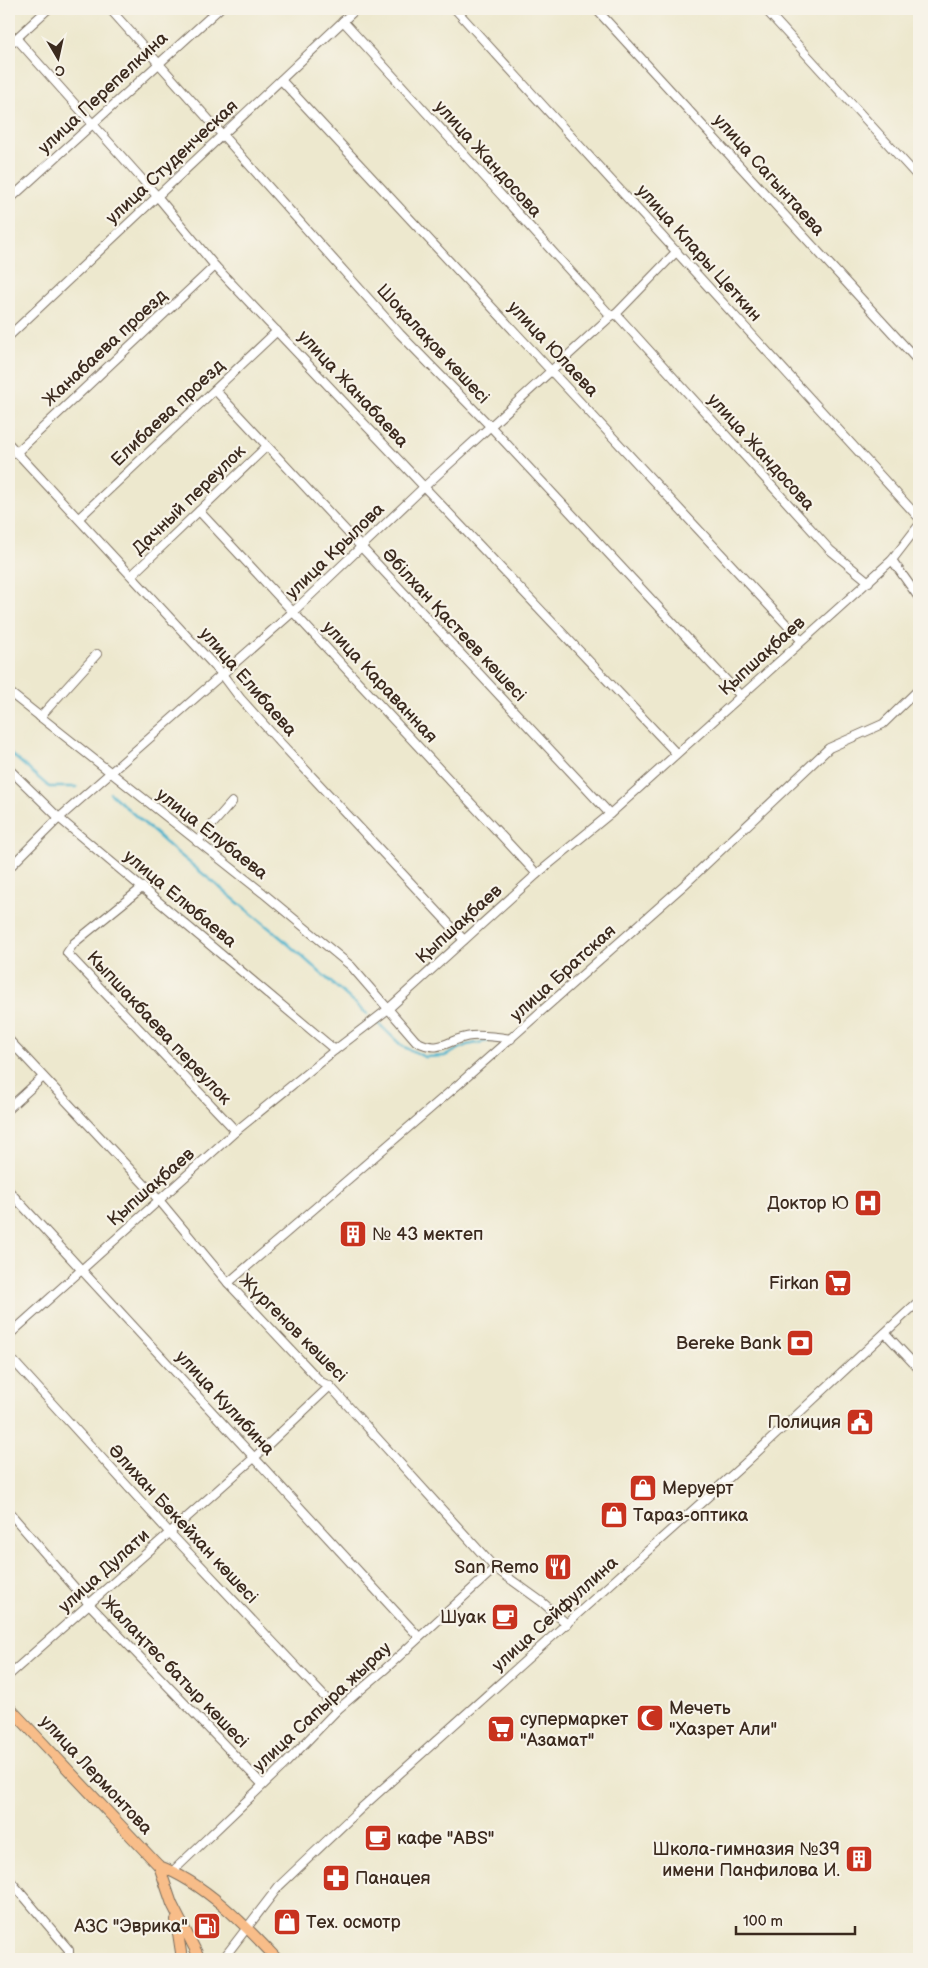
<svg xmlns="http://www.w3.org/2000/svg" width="928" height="1968" font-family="'Balsamiq Sans',sans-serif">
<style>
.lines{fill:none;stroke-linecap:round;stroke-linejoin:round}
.stream{stroke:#4eb3cd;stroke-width:2.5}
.minor-casing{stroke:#796c5c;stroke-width:10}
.major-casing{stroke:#796c5c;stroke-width:12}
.minor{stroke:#fff;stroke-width:8}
.major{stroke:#f8bd89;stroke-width:10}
.labels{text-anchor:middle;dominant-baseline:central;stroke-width:4.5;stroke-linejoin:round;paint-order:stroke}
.street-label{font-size:18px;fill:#3b2a1e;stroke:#f7f3e8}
.poi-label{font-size:18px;fill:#3b2a1e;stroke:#f7f3e8;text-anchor:end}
</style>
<rect width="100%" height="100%" fill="#f7f3e8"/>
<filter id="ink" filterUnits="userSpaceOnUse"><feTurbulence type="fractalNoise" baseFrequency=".02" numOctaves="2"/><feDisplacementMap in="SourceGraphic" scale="10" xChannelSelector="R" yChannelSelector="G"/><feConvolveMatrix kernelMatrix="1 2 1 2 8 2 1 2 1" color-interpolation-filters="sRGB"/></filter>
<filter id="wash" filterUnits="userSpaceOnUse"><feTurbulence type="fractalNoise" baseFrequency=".0096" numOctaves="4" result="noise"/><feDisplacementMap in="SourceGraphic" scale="20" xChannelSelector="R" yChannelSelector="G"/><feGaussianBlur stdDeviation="1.12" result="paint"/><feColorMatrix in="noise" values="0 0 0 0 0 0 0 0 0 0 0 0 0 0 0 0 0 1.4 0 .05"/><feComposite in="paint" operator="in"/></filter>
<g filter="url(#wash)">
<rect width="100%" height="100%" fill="#ede8ce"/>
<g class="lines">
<g class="stream">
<polyline points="9,752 49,787 77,787"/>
<polyline points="110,793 174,850 280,937 367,1014"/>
<polyline points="379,1024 402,1046 425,1057 445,1056 467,1045 494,1040"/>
</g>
</g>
</g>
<g filter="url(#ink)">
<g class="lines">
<g class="minor-casing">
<g id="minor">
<polyline points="110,9 400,334 491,427 740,695"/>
<polyline points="455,9 919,518"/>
<polyline points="596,9 919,362"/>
<polyline points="765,9 919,178"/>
<polyline points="343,21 611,316"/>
<polyline points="16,38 157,196 215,266 676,753"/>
<polyline points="9,45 48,9"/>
<polyline points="281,80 801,640"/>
<polyline points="9,200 219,9"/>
<polyline points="616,314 830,550 869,582"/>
<polyline points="9,336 356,9"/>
<polyline points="215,390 610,814"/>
<polyline points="9,444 222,674 240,698 276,738 464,940"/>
<polyline points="16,453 215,266"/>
<polyline points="199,511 537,874"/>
<polyline points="79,518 277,331"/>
<polyline points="892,560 919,598"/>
<polyline points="132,575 266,447"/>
<path d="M9 692 263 893 351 966 416 1041C442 1055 448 1038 472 1036 485 1035 498 1037 511 1039"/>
<polyline points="40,717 97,654"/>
<polyline points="9,769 59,818 335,1050"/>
<polyline points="197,842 232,802"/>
<polyline points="9,868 59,818 294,611 424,487 611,316 616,314 677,251"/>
<polyline points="143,887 74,943 67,953 236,1131"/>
<polyline points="9,1040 159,1200 228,1283 321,1382 330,1386 495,1568 542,1602 567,1624"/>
<polyline points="9,1108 43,1077"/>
<polyline points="9,1191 419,1637"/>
<polyline points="228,1283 460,1083 684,885 829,748 883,724 919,689"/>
<polyline points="885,1333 919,1369"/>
<polyline points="9,1335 236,1131 335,1050 387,1010 537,874 610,814 892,560 919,525"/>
<polyline points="9,1356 170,1533 337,1710"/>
<polyline points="9,1512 89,1604 262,1784"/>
<polyline points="9,1675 255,1457 330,1386"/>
<polyline points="173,1871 285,1764 337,1710 384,1670 495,1568"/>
<polyline points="9,1879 69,1950 69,1956 61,1959"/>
<polyline points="223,1959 279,1886 359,1810 741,1467 919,1301"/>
</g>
</g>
<g class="major-casing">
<g id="major">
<polyline points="9,1707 159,1866 172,1904 200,1959"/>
<path d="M159 1866C205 1883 244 1924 277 1959"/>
<polyline points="176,1920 182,1959"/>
</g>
</g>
<use href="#minor" class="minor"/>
<use href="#major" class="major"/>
</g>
</g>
<defs>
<g id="hospital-square" transform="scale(1.4375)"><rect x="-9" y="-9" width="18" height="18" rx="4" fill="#c8321e" stroke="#f7f3e8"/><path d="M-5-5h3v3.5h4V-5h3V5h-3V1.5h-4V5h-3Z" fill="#fff"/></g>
<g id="building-square" transform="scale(1.4375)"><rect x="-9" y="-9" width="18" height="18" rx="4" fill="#c8321e" stroke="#f7f3e8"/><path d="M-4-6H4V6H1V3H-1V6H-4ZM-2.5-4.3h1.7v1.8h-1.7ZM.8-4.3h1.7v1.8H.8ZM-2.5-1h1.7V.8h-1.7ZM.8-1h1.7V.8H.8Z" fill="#fff"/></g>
<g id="supermarket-square" transform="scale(1.4375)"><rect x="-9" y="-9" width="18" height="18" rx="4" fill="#c8321e" stroke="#f7f3e8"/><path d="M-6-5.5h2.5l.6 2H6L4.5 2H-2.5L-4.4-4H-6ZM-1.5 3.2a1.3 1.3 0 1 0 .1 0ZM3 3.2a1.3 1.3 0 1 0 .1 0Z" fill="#fff"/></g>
<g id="bank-square" transform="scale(1.4375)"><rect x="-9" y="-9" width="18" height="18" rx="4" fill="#c8321e" stroke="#f7f3e8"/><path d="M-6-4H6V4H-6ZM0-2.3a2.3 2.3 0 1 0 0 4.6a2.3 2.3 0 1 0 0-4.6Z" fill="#fff"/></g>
<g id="civic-square" transform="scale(1.4375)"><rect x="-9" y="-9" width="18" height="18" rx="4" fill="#c8321e" stroke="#f7f3e8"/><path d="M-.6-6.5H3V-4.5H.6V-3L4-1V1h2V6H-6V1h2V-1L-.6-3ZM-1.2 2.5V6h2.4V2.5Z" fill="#fff"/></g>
<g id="shop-square" transform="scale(1.4375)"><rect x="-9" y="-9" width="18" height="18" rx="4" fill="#c8321e" stroke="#f7f3e8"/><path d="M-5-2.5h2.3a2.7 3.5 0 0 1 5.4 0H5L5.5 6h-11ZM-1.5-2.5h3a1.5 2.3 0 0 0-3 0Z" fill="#fff"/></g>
<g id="restaurant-square" transform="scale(1.4375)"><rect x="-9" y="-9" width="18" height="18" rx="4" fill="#c8321e" stroke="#f7f3e8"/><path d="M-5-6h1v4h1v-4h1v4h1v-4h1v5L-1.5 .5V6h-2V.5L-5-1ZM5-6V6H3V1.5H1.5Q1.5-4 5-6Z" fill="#fff"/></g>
<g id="cafe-square" transform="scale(1.4375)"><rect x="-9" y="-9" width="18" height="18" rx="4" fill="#c8321e" stroke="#f7f3e8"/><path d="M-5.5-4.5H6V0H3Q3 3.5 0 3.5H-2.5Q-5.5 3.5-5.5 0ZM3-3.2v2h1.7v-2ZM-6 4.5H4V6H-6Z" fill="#fff"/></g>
<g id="mosque-square" transform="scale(1.4375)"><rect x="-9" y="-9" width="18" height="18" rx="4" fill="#c8321e" stroke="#f7f3e8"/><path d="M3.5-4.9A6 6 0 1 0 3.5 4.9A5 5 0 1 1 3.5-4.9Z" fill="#fff"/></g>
<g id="pharmacy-square" transform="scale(1.4375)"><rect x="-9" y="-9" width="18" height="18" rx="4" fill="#c8321e" stroke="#f7f3e8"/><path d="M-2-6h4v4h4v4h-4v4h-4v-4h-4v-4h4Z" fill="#fff"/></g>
<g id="fuel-square" transform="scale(1.4375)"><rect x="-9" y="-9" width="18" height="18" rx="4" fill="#c8321e" stroke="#f7f3e8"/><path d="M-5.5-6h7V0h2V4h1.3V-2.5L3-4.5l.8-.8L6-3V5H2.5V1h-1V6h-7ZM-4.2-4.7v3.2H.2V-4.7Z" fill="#fff"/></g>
</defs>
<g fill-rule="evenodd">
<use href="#hospital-square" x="868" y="1203"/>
<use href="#building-square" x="353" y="1234"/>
<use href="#supermarket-square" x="838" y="1283"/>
<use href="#bank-square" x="800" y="1343"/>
<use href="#civic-square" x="860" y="1422"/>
<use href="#shop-square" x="643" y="1488"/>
<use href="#shop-square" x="614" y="1515"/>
<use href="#restaurant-square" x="558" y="1567"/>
<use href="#cafe-square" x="505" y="1617"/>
<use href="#mosque-square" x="650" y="1718"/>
<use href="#supermarket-square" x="501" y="1729"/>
<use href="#cafe-square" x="378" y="1838"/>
<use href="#building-square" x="859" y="1859"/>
<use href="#pharmacy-square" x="336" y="1878"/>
<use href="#shop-square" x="287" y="1922"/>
<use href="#fuel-square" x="207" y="1926"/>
</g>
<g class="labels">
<g class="street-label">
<text transform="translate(103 93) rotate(-43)">улица Перепелкина</text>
<text transform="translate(488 159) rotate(48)">улица Жандосова</text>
<text transform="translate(172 162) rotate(-43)">улица Студенческая</text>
<text transform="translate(769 175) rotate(48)">улица Сагынтаева</text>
<text transform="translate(699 253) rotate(48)">улица Клары Цеткин</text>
<text transform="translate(433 344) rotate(47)">Шоқалақов көшесі</text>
<text transform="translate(105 348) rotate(-43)">Жанабаева проезд</text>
<text transform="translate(553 349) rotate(47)">улица Юлаева</text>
<text transform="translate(353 389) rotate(47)">улица Жанабаева</text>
<text transform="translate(168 413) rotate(-43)">Елибаева проезд</text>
<text transform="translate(761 452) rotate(48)">улица Жандосова</text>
<text transform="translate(189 500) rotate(-44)">Дачный переулок</text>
<text transform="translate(335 551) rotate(-44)">улица Крылова</text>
<text transform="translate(454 625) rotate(47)">Әбілхан Қастеев көшесі</text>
<text transform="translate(762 656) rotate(-42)">Қыпшақбаев</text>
<text transform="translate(248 682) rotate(49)">улица Елибаева</text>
<text transform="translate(380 682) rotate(47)">улица Караванная</text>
<text transform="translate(212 834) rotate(38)">улица Елубаева</text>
<text transform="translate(180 899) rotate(40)">улица Елюбаева</text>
<text transform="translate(459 924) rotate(-42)">Қыпшақбаев</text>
<text transform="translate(563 973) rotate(-42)">улица Братская</text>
<text transform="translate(159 1028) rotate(47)">Кыпшакбаева переулок</text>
<text transform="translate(151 1187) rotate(-41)">Қыпшақбаев</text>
<text transform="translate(293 1328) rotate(45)">Жүргенов көшесі</text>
<text transform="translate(225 1403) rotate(47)">улица Кулибина</text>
<text transform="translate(183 1524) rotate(47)">Әлихан Бөкейхан көшесі</text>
<text transform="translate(104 1571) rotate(-42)">улица Дулати</text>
<text transform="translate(555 1614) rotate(-42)">улица Сейфуллина</text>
<text transform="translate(175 1672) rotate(46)">Жалаңтөс батыр көшесі</text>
<text transform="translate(322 1707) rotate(-43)">улица Сапыра жырау</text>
<text transform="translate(96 1775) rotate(47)">улица Лермонтова</text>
</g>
<g class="poi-label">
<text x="849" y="1203">Доктор Ю</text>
<text x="372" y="1234" text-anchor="start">№ 43 мектеп</text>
<text x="819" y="1283">Firkan</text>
<text x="781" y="1343">Bereke Bank</text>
<text x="841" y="1422">Полиция</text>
<text x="662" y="1488" text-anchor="start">Меруерт</text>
<text x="633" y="1515" text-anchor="start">Тараз-оптика</text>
<text x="539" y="1567">San Remo</text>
<text x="486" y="1617">Шуак</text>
<text x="669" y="1708" text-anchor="start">Мечеть<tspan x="669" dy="21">"Хазрет Али"</tspan></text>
<text x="520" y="1719" text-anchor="start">супермаркет<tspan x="520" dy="21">"Азамат"</tspan></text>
<text x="397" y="1838" text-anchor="start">кафе "ABS"</text>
<text x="840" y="1849">Школа-гимназия №39<tspan x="840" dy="21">имени Панфилова И.</tspan></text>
<text x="355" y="1878" text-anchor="start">Панацея</text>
<text x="306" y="1922" text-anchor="start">Тех. осмотр</text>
<text x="188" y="1926">АЗС "Эврика"</text>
</g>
</g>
<rect width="928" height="1968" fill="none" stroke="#f7f3e8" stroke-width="30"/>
<g transform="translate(58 58) rotate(171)" stroke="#f7f3e8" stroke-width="4" paint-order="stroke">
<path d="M0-4L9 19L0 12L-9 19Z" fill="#3b2a1e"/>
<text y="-8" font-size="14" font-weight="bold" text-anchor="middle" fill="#3b2a1e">С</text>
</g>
<path d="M736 1926v8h119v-8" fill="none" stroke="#3b2a1e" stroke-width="2.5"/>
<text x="743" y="1926" font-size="15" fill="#3b2a1e" stroke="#f7f3e8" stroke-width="4" paint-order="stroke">100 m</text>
</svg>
